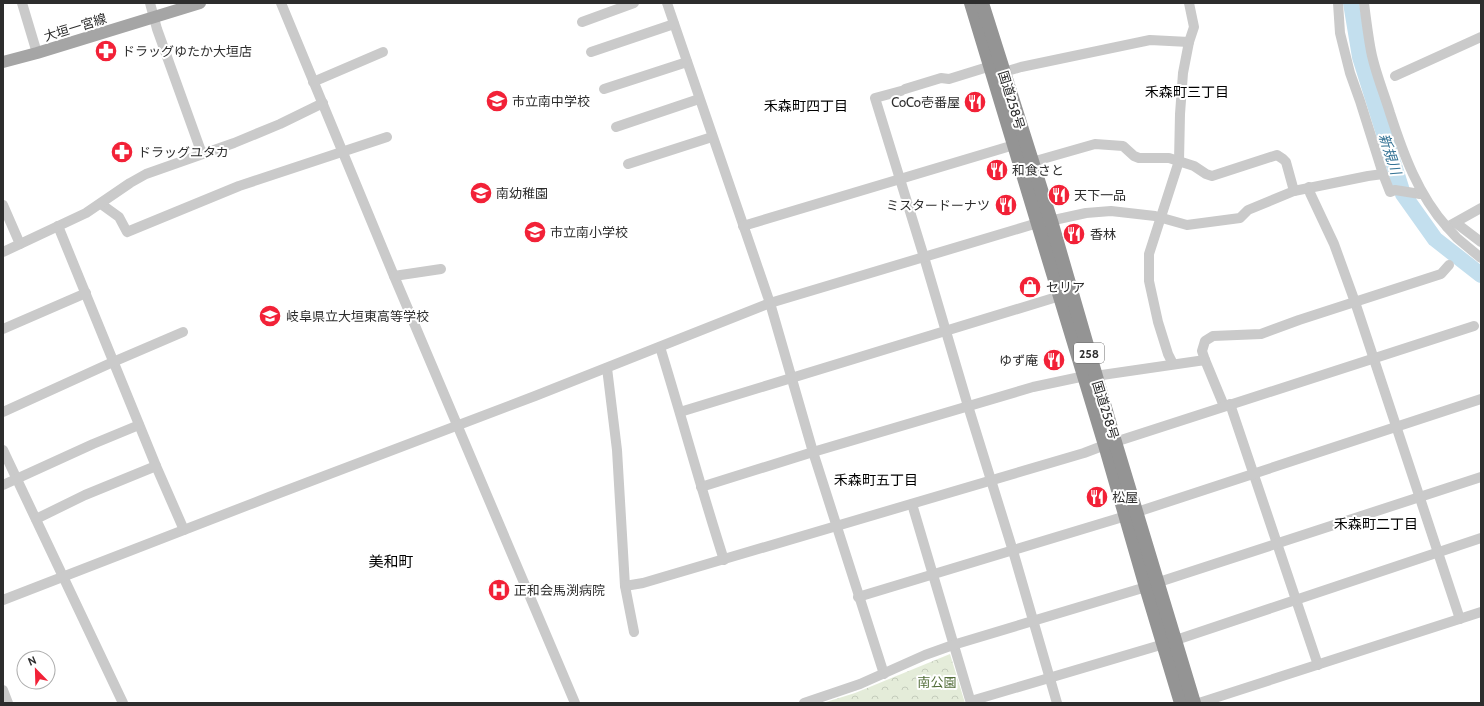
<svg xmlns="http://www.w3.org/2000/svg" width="1484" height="706" font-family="Cabin,'Noto Sans JP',sans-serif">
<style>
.forest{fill:url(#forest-crowns)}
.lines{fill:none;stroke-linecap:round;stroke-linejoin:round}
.river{stroke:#c3dfee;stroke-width:16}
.minor{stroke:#cacaca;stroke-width:10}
.major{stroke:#a5a5a5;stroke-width:12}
.highway{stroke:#949494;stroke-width:14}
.labels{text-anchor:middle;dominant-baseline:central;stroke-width:4;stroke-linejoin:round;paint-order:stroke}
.shield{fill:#fff;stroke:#6c6c6c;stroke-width:1}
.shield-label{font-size:12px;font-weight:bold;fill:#2d2d2d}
.street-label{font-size:13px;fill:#2d2d2d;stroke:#fff}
.poi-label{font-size:13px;fill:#2d2d2d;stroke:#fff;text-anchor:start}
.park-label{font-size:13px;fill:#516c37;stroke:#fff}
.neighbourhood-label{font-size:14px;fill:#000;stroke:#fff}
.water-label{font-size:14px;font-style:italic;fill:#357395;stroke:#fff}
.quarter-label{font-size:15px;fill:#000;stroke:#fff}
</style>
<defs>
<pattern id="forest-crowns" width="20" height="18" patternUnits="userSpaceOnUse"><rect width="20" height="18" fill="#e4ecd9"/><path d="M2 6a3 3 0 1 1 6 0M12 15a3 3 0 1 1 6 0" fill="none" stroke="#c4cbbb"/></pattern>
</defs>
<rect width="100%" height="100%" fill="#fff"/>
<polygon class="forest" points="950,654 965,703 823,703 855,693"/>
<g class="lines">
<polyline class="river" points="1351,3 1360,57 1403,194 1435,239 1481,275"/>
<g class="minor">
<polyline points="22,3 37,53"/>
<polyline points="150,3 157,29 202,154"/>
<polyline points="281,3 394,276 575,703"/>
<polyline points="667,3 770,303 813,452 884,674"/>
<polyline points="1338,3 1340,33 1350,73 1360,101 1383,174 1390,192 1395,190 1420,194 1422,194"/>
<path d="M1364 3C1366 19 1368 35 1371 51 1375 72 1384 93 1390 113 1403 153 1418 195 1447 227L1481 208"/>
<polyline points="582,22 634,3"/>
<polyline points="591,52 674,24"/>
<polyline points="1004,72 1021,67 1150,40 1189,42"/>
<polyline points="1395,76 1481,37"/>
<polyline points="313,82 383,52"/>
<polyline points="604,89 687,62"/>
<polyline points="905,89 941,78 949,79 991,66"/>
<polyline points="901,91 875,98 924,257 968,406 1013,551 1057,703"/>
<polyline points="616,127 699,99"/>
<polyline points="1032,162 1095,144 1123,146 1134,156 1139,158 1169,158 1194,166 1206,174 1212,176 1277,155 1283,159 1286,162 1294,191"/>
<polyline points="628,164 712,137"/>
<polyline points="1309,187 1310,193 1334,244 1355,302 1460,619"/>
<polyline points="101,204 119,217 127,232 239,186 387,137"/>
<polyline points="3,205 20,244"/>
<polyline points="1456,223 1481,242"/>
<polyline points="58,226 156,466 184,530"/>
<polyline points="743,226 1014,145"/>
<polyline points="1447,227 1457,238 1481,258"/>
<polyline points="3,252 86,213 130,183 146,174 234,143 280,124 323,103"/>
<polyline points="394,276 441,269"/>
<polyline points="3,329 86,293"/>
<path d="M660 347C682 418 701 489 724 560"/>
<polyline points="1205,360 1202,351 1205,341 1213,336 1261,334 1299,320 1441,274 1449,265"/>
<polyline points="1173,364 1168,354 1158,322 1149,281 1149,254 1179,161 1180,114 1183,73 1189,42 1194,27 1189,3"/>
<polyline points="607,368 617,450 625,586 634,632"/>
<polyline points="1095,376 1205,360 1224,406"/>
<polyline points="1230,404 1318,665"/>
<polyline points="3,412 113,362 183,332"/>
<polyline points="680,412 1060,296"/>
<polyline points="1115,442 1474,326"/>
<polyline points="3,450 123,703"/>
<polyline points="3,485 93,444 139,425"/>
<polyline points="701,487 813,452 1033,387 1085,376"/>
<polyline points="912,504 971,703"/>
<polyline points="1137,512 1481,399"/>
<polyline points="36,519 85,495 156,466"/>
<polyline points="1159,582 1481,477"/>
<polyline points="625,586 643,583 1084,453 1105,445"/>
<polyline points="858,597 1126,516"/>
<polyline points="3,600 269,497 535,396 770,303 1031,225 1086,213 1111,211 1155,216 1187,225 1240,218 1248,210 1294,191 1368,176 1383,174"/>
<polyline points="3,690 8,703"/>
<polyline points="971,701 1164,644 1481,538"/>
<polyline points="804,703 860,684 925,655 953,645 1146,587"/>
<polyline points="1199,703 1481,612"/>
</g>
<polyline class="major" points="3,62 37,53 200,3"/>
<g class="highway">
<polyline points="971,3 1105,445 1146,587 1181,703"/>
<polyline points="982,3 1051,221 1115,442 1194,703"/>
</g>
</g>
<defs>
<g id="pharmacy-disc" transform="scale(1.15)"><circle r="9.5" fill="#f22137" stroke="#fff"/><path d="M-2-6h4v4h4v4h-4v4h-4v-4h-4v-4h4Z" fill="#fff"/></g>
<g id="school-disc" transform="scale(1.15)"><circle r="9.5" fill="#f22137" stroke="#fff"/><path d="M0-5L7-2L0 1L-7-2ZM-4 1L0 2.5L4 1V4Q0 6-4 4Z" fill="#fff"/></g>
<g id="restaurant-disc" transform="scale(1.15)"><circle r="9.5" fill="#f22137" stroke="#fff"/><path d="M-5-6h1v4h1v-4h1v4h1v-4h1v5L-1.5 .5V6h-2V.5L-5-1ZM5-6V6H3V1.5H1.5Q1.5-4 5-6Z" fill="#fff"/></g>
<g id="shop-disc" transform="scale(1.15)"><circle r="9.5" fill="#f22137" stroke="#fff"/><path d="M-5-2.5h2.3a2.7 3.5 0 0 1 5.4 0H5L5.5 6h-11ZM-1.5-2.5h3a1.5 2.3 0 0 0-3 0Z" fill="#fff"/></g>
<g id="hospital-disc" transform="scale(1.15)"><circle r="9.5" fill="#f22137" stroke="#fff"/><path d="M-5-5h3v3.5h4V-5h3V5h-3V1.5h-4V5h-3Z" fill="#fff"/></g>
</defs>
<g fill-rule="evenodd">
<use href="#pharmacy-disc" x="106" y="51"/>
<use href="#school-disc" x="497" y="101"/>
<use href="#restaurant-disc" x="975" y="102"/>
<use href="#pharmacy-disc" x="122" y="152"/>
<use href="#restaurant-disc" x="997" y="170"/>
<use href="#school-disc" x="481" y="193"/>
<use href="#restaurant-disc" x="1059" y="195"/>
<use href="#restaurant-disc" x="1006" y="205"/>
<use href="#school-disc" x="535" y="232"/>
<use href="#restaurant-disc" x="1074" y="234"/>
<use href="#shop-disc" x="1030" y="287"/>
<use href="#school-disc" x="270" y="316"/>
<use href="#restaurant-disc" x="1054" y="360"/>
<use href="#restaurant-disc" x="1097" y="497"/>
<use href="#hospital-disc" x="499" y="590"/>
</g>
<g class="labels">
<rect class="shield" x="1074" y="343" width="30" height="20" rx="3"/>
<g class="shield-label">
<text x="1089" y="353">258</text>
</g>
<g class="street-label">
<text transform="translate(75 27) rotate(-17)">大垣一宮線</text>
<text transform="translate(1012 100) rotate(73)">国道258号</text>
<text transform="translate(1106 410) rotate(73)">国道258号</text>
</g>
<g class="poi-label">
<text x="122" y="51">ドラッグゆたか大垣店</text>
<text x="512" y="101">市立南中学校</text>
<text x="960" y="102" text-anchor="end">CoCo壱番屋</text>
<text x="138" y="152">ドラッグユタカ</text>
<text x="1012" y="170">和食さと</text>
<text x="496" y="193">南幼稚園</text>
<text x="1074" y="195">天下一品</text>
<text x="990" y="205" text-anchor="end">ミスタードーナツ</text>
<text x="550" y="232">市立南小学校</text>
<text x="1090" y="234">香林</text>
<text x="1046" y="287">セリア</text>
<text x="286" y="316">岐阜県立大垣東高等学校</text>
<text x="1038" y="360" text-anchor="end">ゆず庵</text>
<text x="1112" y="497">松屋</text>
<text x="514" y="590">正和会馬渕病院</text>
</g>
<g class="park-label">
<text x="937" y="682">南公園</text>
</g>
<g class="neighbourhood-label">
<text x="1187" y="92">禾森町三丁目</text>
<text x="806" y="106">禾森町四丁目</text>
<text x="876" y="480">禾森町五丁目</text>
<text x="1376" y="524">禾森町二丁目</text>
</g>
<g class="water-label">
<text transform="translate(1390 154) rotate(72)">新規川</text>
</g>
<g class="quarter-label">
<text x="391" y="562">美和町</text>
</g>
</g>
<rect width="1484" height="706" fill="none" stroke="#2d2d2d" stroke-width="8"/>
<g transform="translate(36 670) rotate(337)"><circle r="19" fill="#ffffff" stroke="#ababab"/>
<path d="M0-3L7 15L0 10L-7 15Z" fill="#f22137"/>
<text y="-6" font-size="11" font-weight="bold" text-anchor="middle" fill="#2d2d2d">N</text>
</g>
</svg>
